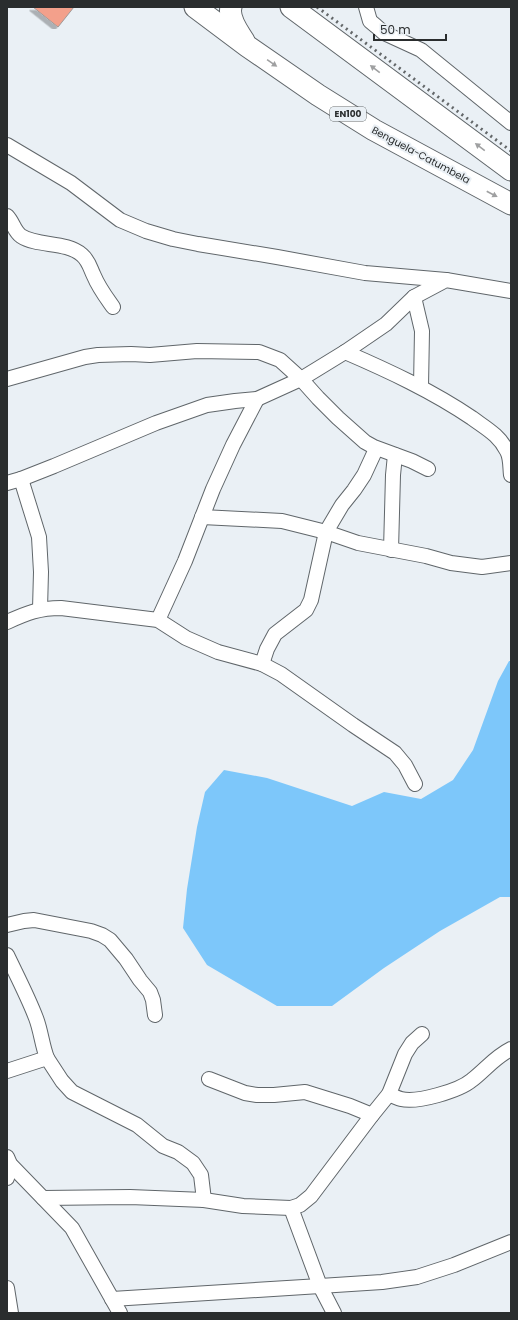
<svg xmlns="http://www.w3.org/2000/svg" width="518" height="1320" font-family="Poppins,sans-serif">
<style>
.water{fill:#7dc7fa}
.building{fill:#f3a08b;stroke:#a19a98;filter:url(#shadow)}
.lines{fill:none;stroke-linecap:round;stroke-linejoin:round}
.minor-casing{stroke:#60666a;stroke-width:16}
.highway-casing{stroke:#60666a;stroke-width:23}
.minor{stroke:#fff;stroke-width:14}
.highway{stroke:#fff;stroke-width:21}
.rail{stroke:#636769;stroke-width:3;stroke-dasharray:2 4;stroke-linecap:butt}
.oneway{fill:#9fa0a1}
.labels{text-anchor:middle;dominant-baseline:central;stroke-width:4;stroke-linejoin:round;paint-order:stroke}
.shield{fill:#eaf0f5;stroke:#64686a;stroke-width:1}
.shield-label{font-size:9px;font-weight:bold;fill:#2a2d2e}
.street-label{font-size:10px;fill:#2a2d2e;stroke:#eaf0f5}
</style>
<defs>
<filter id="shadow"><feDropShadow dx="-3.5" dy="3.5" stdDeviation="0" flood-color="#0004"/></filter>
</defs>
<rect width="100%" height="100%" fill="#eaf0f5"/>
<polygon class="water" points="509,661 511,661 511,897 500,897 440,931 384,968 332,1006 277,1006 207,965 183,928 187,889 197,827 205,792 224,770 267,778 352,806 384,792 421,799 453,780 473,750 498,681"/>
<polygon class="building" points="33,7 74,7 58,27"/>
<g class="lines">
<g class="minor-casing">
<g id="minor">
<polyline points="366,7 370,21 376,26 384,33 421,50 511,123"/>
<polyline points="7,145 71,183 120,220 146,231 173,239 198,244 277,257 365,273 446,280"/>
<path d="M7 216C13 222 14 231 21 236 38 247 66 241 82 255 89 261 90 268 94 276 99 288 106 297 113 307"/>
<polyline points="414,297 422,331 421,386"/>
<path d="M345 352C389 371 432 391 472 418 487 429 499 435 507 451 511 458 510 468 511 475"/>
<polyline points="7,379 85,357 98,355 131,354 150,355 197,351 259,352 280,360 301,379 318,398 338,418 365,442 374,447 412,461 428,469"/>
<polyline points="21,479 39,537 41,572 40,609"/>
<polyline points="7,483 21,479 54,466 156,423 207,405 235,401 257,399 301,379 345,352 386,324 414,297 446,280 511,291"/>
<polyline points="202,517 282,521 326,532 358,543 426,556 451,563 482,567 511,563"/>
<polyline points="391,550 393,475 395,455"/>
<polyline points="158,620 185,561 213,489 233,445 257,399"/>
<path d="M7 622C27 613 39 608 61 608L158 620 186 638 218 652 262 664 281 674 353 725 395 753 405 765 415 784"/>
<polyline points="262,664 267,649 275,634 306,610 311,600 326,532 342,505 354,490 364,475 376,449"/>
<polyline points="7,925 24,921 34,920 91,931 102,935 110,940 126,959 140,980 150,992 153,1000 155,1015"/>
<path d="M7 955C17 976 28 997 36 1018 41 1031 42 1045 47 1058"/>
<polyline points="7,1071 47,1058 62,1081 72,1092 137,1125 163,1146 178,1152 193,1163 201,1175 204,1200"/>
<polyline points="209,1079 245,1093 257,1095 274,1095 305,1092 350,1106 372,1115"/>
<path d="M389 1094C393 1096 397 1098 401 1099 417 1103 459 1091 472 1080 486 1069 495 1057 511 1049"/>
<polyline points="7,1157 10,1164 72,1228 120,1313"/>
<polyline points="7,1178 10,1164"/>
<polyline points="43,1198 130,1197 204,1200 243,1206 291,1208 300,1205 311,1196 372,1115 389,1094 405,1054 412,1043 422,1034"/>
<polyline points="291,1208 320,1286 334,1313"/>
<polyline points="7,1288 11,1313"/>
<polyline points="112,1299 320,1286 382,1282 417,1277 454,1265 511,1242"/>
</g>
</g>
<g class="highway-casing">
<g id="highway">
<polyline points="195,7 247,46 318,95 374,130 511,204"/>
<path d="M231 7C228 19 238 31 244 41"/>
<polyline points="291,7 511,170"/>
</g>
</g>
<use href="#minor" class="minor"/>
<use href="#highway" class="highway"/>
<polyline class="rail" points="317,7 511,151"/>
</g>
<defs><path id="oneway-solid" d="M-6-.8H1V-3.2L6.5 0L1 3.2V.8H-6Z"/></defs>
<g class="oneway">
<use href="#oneway-solid" transform="translate(272 63) rotate(35)"/>
<use href="#oneway-solid" transform="translate(375 69) rotate(-143)"/>
<use href="#oneway-solid" transform="translate(480 147) rotate(-143)"/>
<use href="#oneway-solid" transform="translate(492 194) rotate(28)"/>
</g>
<g class="labels">
<rect class="shield" x="330" y="107" width="36" height="14" rx="3"/>
<g class="shield-label">
<text x="348" y="114">EN100</text>
</g>
<g class="street-label">
<text transform="translate(421 155) rotate(28)">Benguela-Catumbela</text>
</g>
</g>
<rect width="518" height="1320" fill="none" stroke="#2a2d2e" stroke-width="16"/>
<path d="M374 34v6h72v-6" fill="none" stroke="#2a2d2e" stroke-width="2"/>
<text x="380" y="34" font-size="12" fill="#2a2d2e" stroke="#eaf0f5" stroke-width="3" paint-order="stroke">50 m</text>
</svg>
